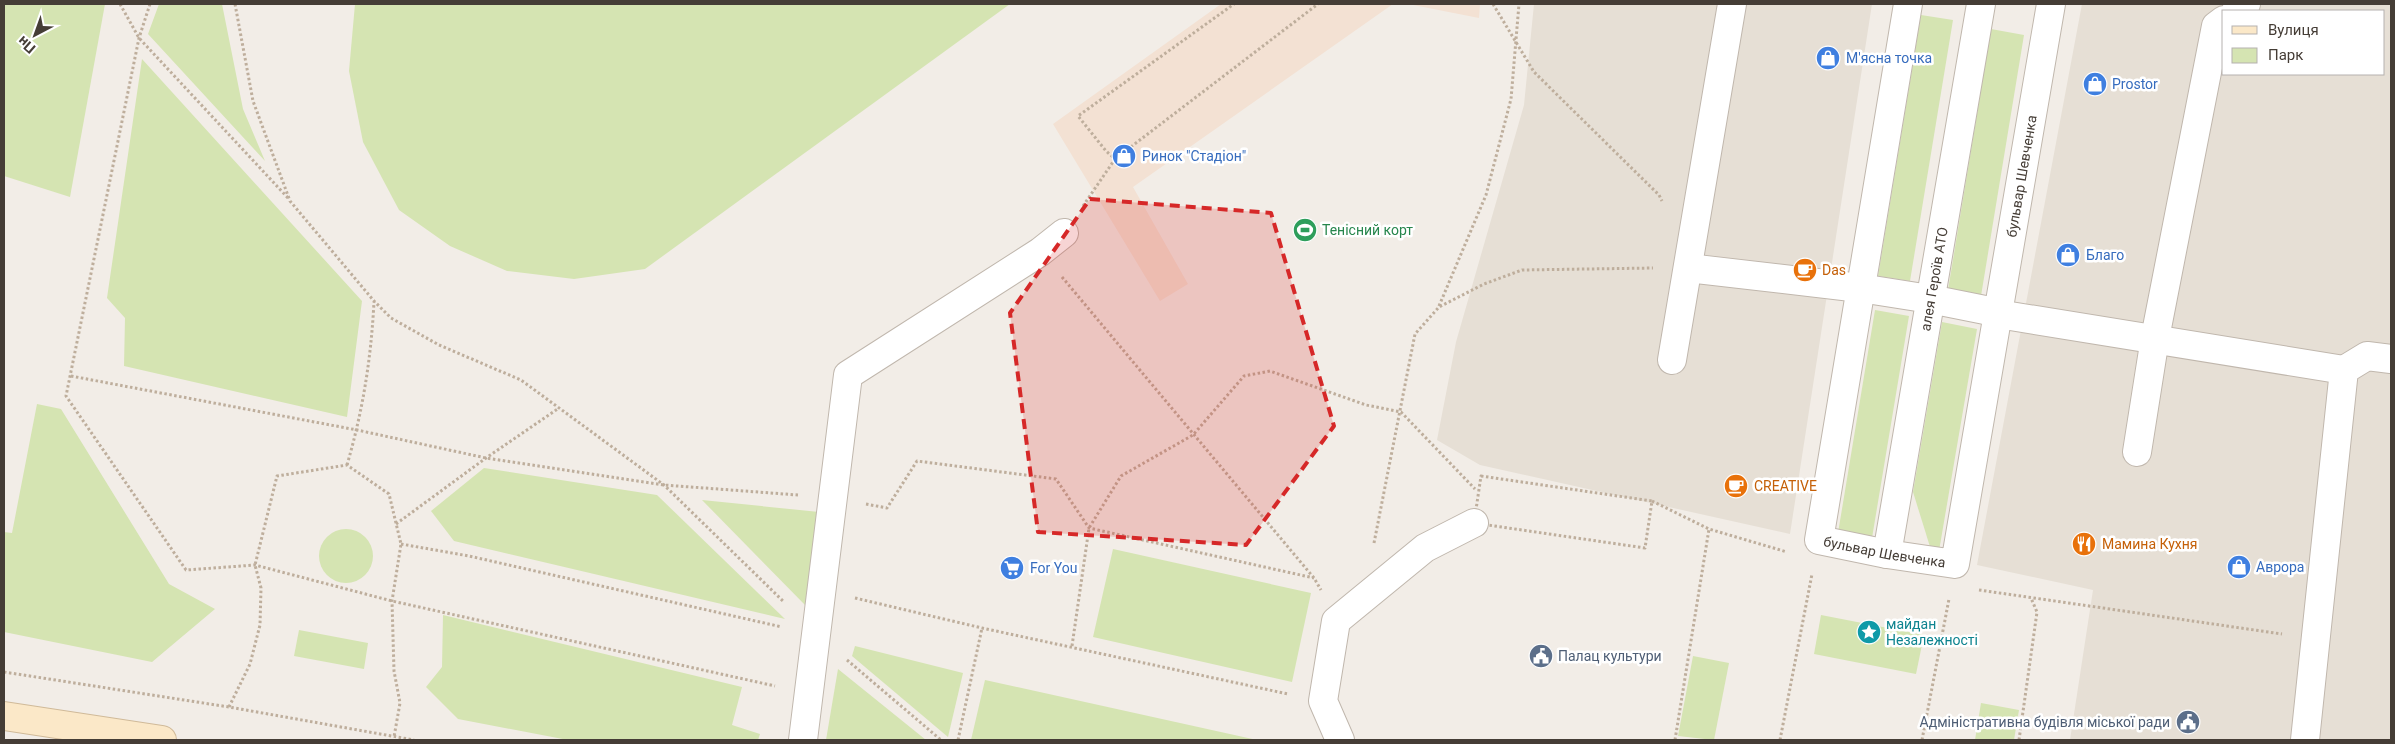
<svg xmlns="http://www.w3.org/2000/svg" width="2395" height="744" font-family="Roboto,sans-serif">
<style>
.residential{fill:#e6dfd5;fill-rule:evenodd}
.commercial{fill:#f3e1d3}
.green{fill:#d5e4b2}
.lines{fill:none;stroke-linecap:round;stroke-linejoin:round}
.street-casing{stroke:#c0b7ad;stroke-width:30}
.secondary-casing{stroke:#d0ba99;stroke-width:30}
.path{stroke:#beae9c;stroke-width:3;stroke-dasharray:2.5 2.5;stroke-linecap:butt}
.street{stroke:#fff;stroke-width:28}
.secondary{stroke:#fbe8c8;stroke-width:28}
.marked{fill:#d62828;fill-opacity:0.2;stroke:#d62828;stroke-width:4;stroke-dasharray:10 6;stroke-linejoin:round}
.labels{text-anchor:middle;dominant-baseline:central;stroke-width:5;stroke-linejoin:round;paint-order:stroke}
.shop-label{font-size:14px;fill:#366cbe;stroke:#fff;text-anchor:start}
.street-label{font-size:14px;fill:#453d36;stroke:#fff}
.leisure-label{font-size:14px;fill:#27864d;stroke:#fff;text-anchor:start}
.food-label{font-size:14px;fill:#c56008;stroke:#fff;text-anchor:start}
.culture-label{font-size:14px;fill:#0d838f;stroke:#fff;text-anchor:start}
.service-label{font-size:14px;fill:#4e5e75;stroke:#fff;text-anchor:start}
</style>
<rect width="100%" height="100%" fill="#f2ede7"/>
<g class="residential">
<polygon points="1534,4 1872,4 1790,534 1480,465 1437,440 1456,342 1524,105"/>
<path d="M2082 4H2391V740H2070L2093 590 1977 565ZM2224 11H2384V74H2224Z"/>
</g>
<g class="commercial">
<polygon points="1221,4 1393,4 1133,187 1188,284 1160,301 1053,124"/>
<polygon points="1408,4 1480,4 1479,18"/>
</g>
<g class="green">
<polygon points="4,4 105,4 70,197 4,176"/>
<polygon points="159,4 222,4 243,109 265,161 148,34"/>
<polygon points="355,4 1010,4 645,269 574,279 507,271 450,246 399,210 363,142 349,71"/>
<polygon points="1921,15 1953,20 1910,281 1878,276"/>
<polygon points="1991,29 2024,35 1981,296 1948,290"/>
<polygon points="142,59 362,301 347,417 124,366 125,318 107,298"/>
<polygon points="1875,310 1909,316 1872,538 1838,533"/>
<polygon points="1942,322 1977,329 1939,551 1931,550 1913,492"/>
<polygon points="37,404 61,409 169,584 215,609 152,662 4,632 4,532 12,533"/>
<polygon points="484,468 657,495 785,619 454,541 431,511"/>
<polygon points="702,500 819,512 806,606"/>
<circle cx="346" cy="556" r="27"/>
<polygon points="1113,549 1311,593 1292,682 1093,637"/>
<polygon points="443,615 742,687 732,725 760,734 758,740 568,740 458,719 426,687 442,667"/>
<polygon points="1821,615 1924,635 1916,674 1814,654"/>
<polygon points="299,630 368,643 364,669 294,656"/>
<polygon points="855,646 963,673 948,737 852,656"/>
<polygon points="1693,656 1729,663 1714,740 1678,736"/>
<polygon points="838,669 926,740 826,740"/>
<polygon points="985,680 1257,740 971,740"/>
<polygon points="1981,703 2019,710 2014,740 1975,740"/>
</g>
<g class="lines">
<g class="street-casing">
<g id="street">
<path id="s1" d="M1908 4 1819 540 1887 554 1955 564 2051 4"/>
<polyline points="2236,11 2246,4"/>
<polyline points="1688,268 1860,288 1930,299 1985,310 1998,314 2344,370"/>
<polyline points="1672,360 1732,4"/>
<polyline points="2137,452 2155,338 2216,26 2224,20"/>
<path id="s2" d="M1887 554 1981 4"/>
<polyline points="803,740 848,375 1040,252 1064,233"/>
<polyline points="1340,740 1323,701 1336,621 1425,548 1474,523"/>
<polyline points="2305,740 2344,370 2367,356 2391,359"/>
</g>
</g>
<g class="secondary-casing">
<polyline id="secondary" points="4,716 162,740"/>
</g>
<g class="path">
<polyline points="120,4 139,38 288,198"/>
<polyline points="150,4 139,38 66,396 186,570 255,565 392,601 775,686"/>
<polyline points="235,4 253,101 290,201 374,301 391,318 439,345 521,380 664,485 784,602"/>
<polyline points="1493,4 1534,72 1659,195 1662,201"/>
<polyline points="1115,159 1318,4"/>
<polyline points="1083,206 1115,159 1106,151 1078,116 1234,4"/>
<polyline points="1062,277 1314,578 1321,590"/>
<polyline points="1439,306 1486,195 1511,99 1519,4"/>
<polyline points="71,376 357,430 486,458 664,485 798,495"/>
<path d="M347 465C363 410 371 359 374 302"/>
<polygon points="1481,476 1652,501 1645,548 1474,523"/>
<polyline points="1652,501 1709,529 1787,552"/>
<polyline points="866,504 887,508 917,461 1056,479 1089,528 1314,578"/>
<polyline points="396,524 486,458 559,408"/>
<polyline points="1374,543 1415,334 1439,307 1484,284 1522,270 1653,268"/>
<polyline points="401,544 469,556 782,627"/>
<polyline points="1979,590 2282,634"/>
<polyline points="855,598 982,628 1288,694"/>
<polyline points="1072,646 1089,528 1121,476 1193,435 1244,376 1270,371 1366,405 1401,412 1475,489"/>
<polyline points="847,660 941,740"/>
<polyline points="4,672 229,707 414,740"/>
<polyline points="229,707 250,664 260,625 261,588 255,565 277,476 347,465 389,494 401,544 392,601 394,671 400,703 394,737"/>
<polyline points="958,740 982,628"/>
<polyline points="1675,740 1709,529"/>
<polyline points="1780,740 1812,574"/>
<polyline points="1922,740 1949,599"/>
<polyline points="2019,740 2037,612 2031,598"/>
</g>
<use href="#street" class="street"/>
<use href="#secondary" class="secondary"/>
</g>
<path class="marked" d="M1090 199 1271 213 1334 426 1246 545 1038 532 1010 313Z"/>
<defs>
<g id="shop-disc" transform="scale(1.25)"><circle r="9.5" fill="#3f7fe0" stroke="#fff"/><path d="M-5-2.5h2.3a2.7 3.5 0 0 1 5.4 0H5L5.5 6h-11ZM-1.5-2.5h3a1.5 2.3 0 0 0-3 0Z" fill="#fff"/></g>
<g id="stadium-disc" transform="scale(1.25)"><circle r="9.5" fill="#2e9e5b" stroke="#fff"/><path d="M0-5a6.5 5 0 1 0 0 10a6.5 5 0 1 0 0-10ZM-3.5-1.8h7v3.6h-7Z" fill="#fff"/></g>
<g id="cafe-disc" transform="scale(1.25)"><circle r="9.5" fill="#e8710a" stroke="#fff"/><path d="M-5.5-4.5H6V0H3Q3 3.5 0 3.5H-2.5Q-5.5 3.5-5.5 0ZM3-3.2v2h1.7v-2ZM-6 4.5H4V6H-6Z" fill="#fff"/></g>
<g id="restaurant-disc" transform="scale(1.25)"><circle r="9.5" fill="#e8710a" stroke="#fff"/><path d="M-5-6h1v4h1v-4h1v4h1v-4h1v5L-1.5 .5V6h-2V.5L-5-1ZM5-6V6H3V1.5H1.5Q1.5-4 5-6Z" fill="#fff"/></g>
<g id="supermarket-disc" transform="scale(1.25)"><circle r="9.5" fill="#3f7fe0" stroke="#fff"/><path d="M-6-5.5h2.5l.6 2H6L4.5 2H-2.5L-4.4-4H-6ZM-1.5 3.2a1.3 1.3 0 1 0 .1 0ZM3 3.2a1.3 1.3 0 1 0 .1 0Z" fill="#fff"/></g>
<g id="sight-disc" transform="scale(1.25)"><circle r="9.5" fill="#0f9aa8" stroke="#fff"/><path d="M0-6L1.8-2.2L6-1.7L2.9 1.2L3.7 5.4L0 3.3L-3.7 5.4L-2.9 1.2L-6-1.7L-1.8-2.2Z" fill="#fff"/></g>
<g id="civic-disc" transform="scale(1.25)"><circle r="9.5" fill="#5c6f8a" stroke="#fff"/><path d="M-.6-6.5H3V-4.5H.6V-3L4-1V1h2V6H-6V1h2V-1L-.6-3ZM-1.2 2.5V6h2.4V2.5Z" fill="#fff"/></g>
</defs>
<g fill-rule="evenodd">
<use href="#shop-disc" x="1828" y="58"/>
<use href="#shop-disc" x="2095" y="84"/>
<use href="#shop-disc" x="1124" y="156"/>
<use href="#stadium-disc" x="1305" y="230"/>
<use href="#shop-disc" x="2068" y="255"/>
<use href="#cafe-disc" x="1805" y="270"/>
<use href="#cafe-disc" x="1736" y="486"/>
<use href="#restaurant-disc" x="2084" y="544"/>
<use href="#shop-disc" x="2239" y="567"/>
<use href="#supermarket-disc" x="1012" y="568"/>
<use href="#sight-disc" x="1869" y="632"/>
<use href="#civic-disc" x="1541" y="656"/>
<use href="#civic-disc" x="2188" y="722"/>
</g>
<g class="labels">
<g class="shop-label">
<text x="1846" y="58">М'ясна точка</text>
<text x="2112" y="84">Prostor</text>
<text x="1142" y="156">Ринок "Стадіон"</text>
<text x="2086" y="255">Благо</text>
<text x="2256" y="567">Аврора</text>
<text x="1030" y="568">For You</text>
</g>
<g class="street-label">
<text stroke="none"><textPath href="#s1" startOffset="1075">бульвар Шевченка</textPath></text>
<text stroke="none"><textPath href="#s2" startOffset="279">алея Героїв АТО</textPath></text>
<text stroke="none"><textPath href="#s1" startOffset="610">бульвар Шевченка</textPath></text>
</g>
<g class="leisure-label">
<text x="1322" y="230">Тенісний корт</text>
</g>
<g class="food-label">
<text x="1822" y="270">Das</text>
<text x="1754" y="486">CREATIVE</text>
<text x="2102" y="544">Мамина Кухня</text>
</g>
<g class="culture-label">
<text x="1886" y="624">майдан<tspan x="1886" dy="16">Незалежності</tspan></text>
</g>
<g class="service-label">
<text x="1558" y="656">Палац культури</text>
<text x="2170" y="722" text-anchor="end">Адміністративна будівля міської ради</text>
</g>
</g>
<rect width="2395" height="744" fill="none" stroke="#453d36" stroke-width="10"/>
<rect x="2222" y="10" width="162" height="65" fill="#ffffff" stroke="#b5b1af"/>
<rect x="2232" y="26" width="25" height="8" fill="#fbe8c8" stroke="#b5b1af"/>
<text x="2268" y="35" font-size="15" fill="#453d36">Вулиця</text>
<rect x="2232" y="48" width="25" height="15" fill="#d5e4b2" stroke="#b5b1af"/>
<text x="2268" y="60" font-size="15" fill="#453d36">Парк</text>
<g transform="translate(35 35) rotate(221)" stroke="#ffffff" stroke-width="4" paint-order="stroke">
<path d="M0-4L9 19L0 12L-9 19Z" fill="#453d36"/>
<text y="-8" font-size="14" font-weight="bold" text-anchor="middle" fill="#453d36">Пн</text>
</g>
</svg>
